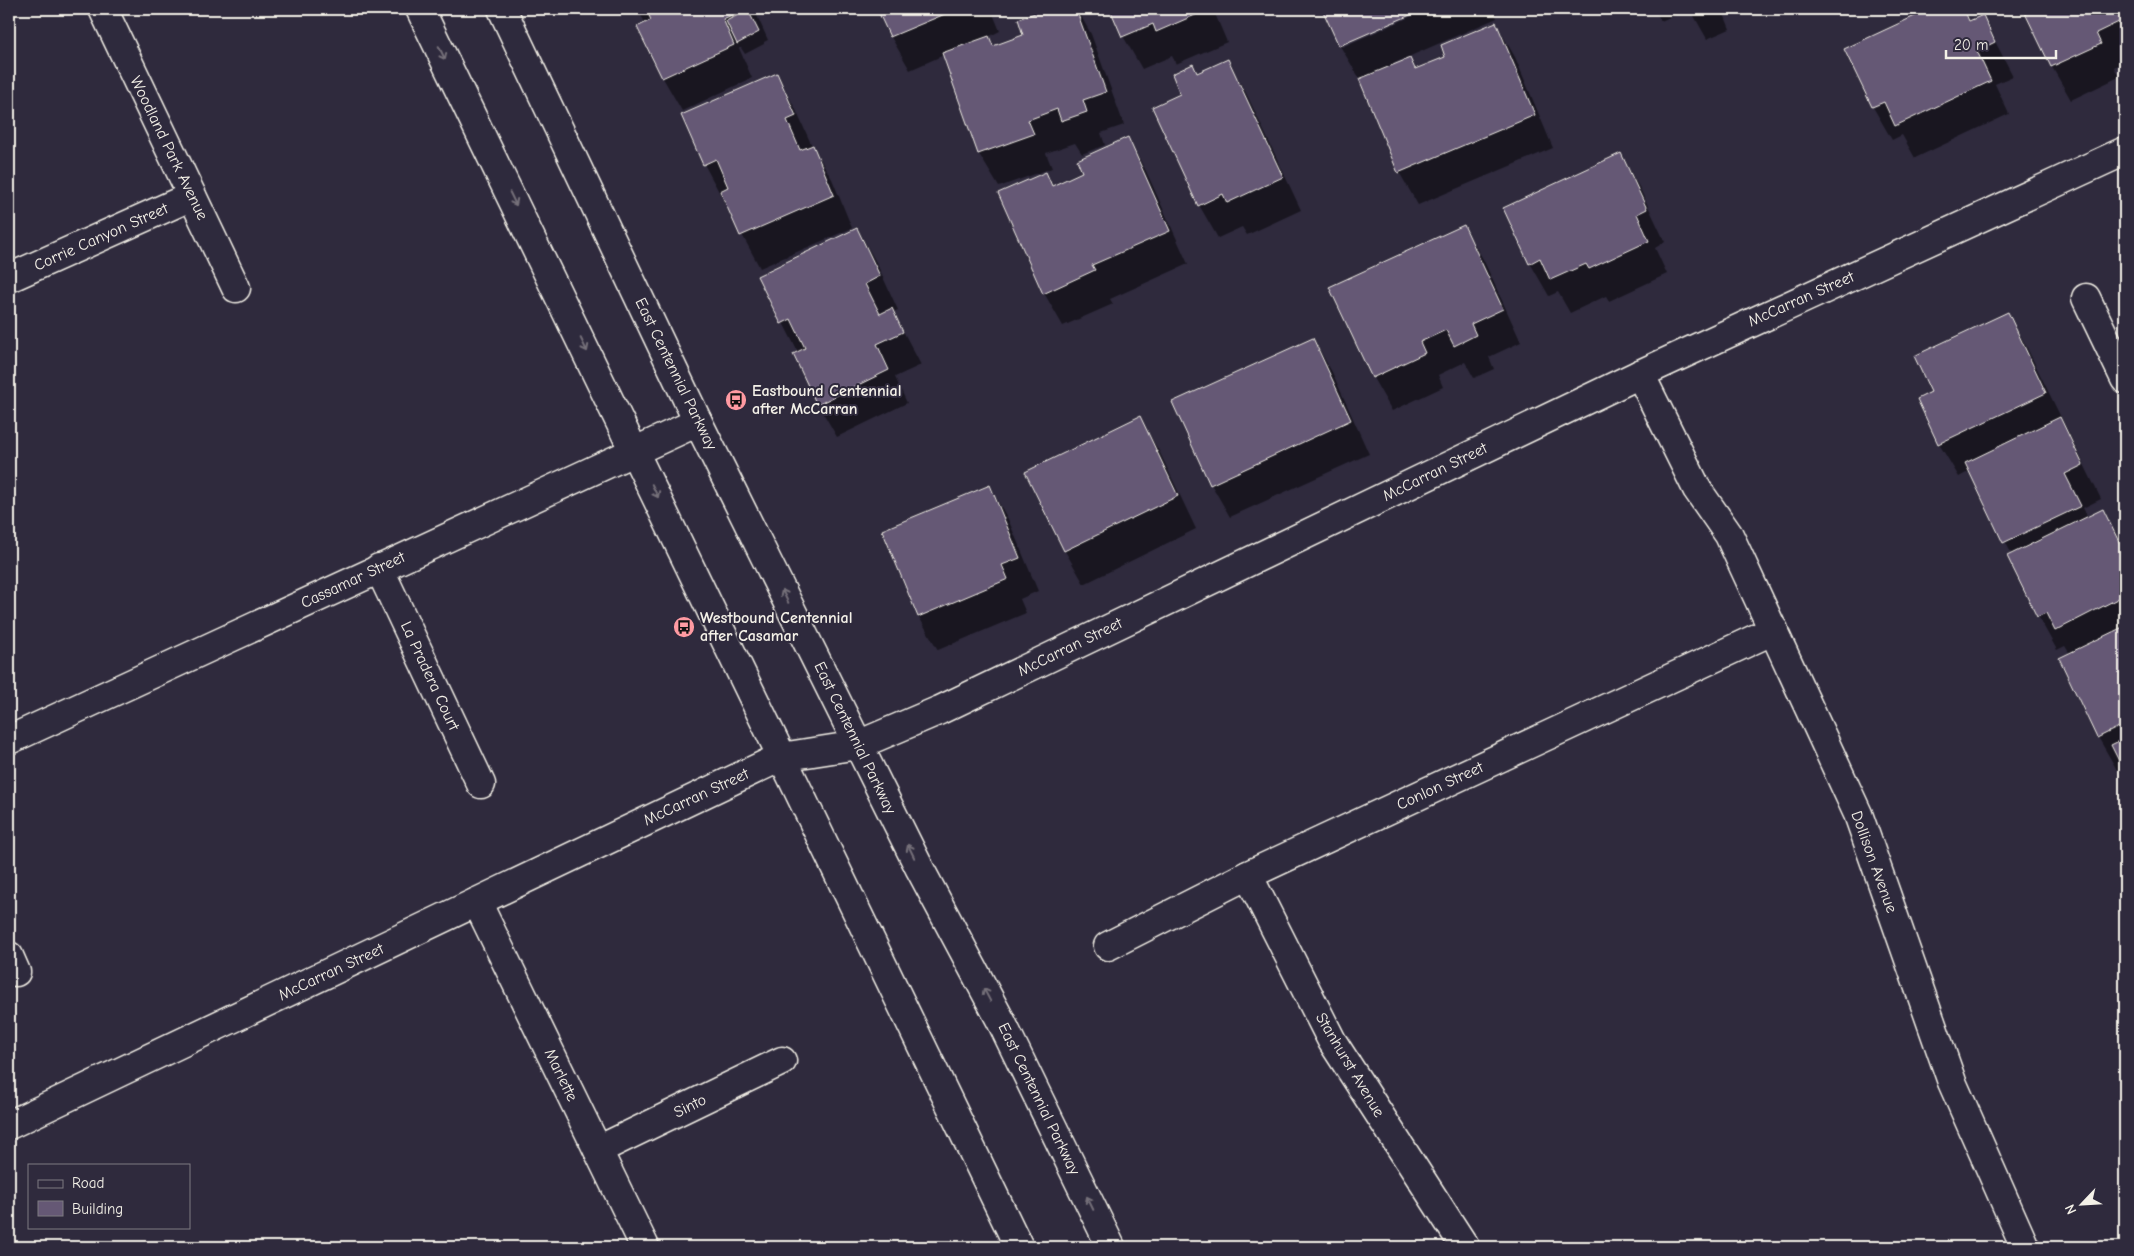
<svg xmlns="http://www.w3.org/2000/svg" width="2134" height="1256" font-family="'Comic Neue',sans-serif">
<style>
.shadow{fill:#0007;fill-rule:evenodd}
.building{fill:#655875;stroke:#f4f1e8}
.lines{fill:none;stroke-linecap:round;stroke-linejoin:round}
.minor-casing{stroke:#f4f1e8;stroke-width:31}
.major-casing{stroke:#f4f1e8;stroke-width:31}
.minor{stroke:#2f2a3d;stroke-width:28}
.major{stroke:#2f2a3d;stroke-width:28}
.oneway{stroke:#747079}
.labels{text-anchor:middle;dominant-baseline:central;stroke-width:4;stroke-linejoin:round;paint-order:stroke}
.street-label{font-size:16px;fill:#f4f1e8;stroke:#2f2a3d}
.poi-label{font-size:16px;font-weight:bold;fill:#f4f1e8;stroke:#2f2a3d;text-anchor:start}
</style>
<rect width="100%" height="100%" fill="#2f2a3d"/>
<filter id="ink" filterUnits="userSpaceOnUse"><feTurbulence type="fractalNoise" baseFrequency=".02" numOctaves="2"/><feDisplacementMap in="SourceGraphic" scale="10" xChannelSelector="R" yChannelSelector="G"/><feConvolveMatrix kernelMatrix="1 2 1 2 8 2 1 2 1" color-interpolation-filters="sRGB"/></filter>
<g filter="url(#ink)">
<g class="shadow">
<polygon points="637,9 754,9 768,40 764,42 764,44 745,54 741,48 739,48 752,78 682,111 663,78 639,27 646,24"/>
<polygon points="879,9 991,9 1000,31 988,37 993,47 1025,36 1019,20 1049,9 1077,9 1091,34 1124,125 1101,133 1105,145 1082,154 1075,143 1046,153 1052,168 999,187 979,154 944,55 910,70 891,37"/>
<polygon points="1111,9 1213,9 1227,42 1176,64 1172,56 1142,69 1123,36"/>
<polygon points="1324,9 1421,9 1342,44 1342,47 1428,9 1493,9 1497,18 1390,65 1391,67 1410,60 1416,70 1447,58 1496,24 1515,57 1553,148 1418,205 1399,172 1360,79 1340,46"/>
<polygon points="1654,9 1689,9 1661,21"/>
<polygon points="1690,9 1722,9 1730,29 1707,39"/>
<path d="M1942 9H1963L1971 22 1982 16 2013 76 1995 84 2009 114 1915 158 1902 135 1892 140 1873 107 1846 49 1931 10 1933 13ZM1889 98 1890 100 1873 108V105Z"/>
<polygon points="2025,9 2125,9 2125,61 2114,67 2119,77 2071,100 2052,67"/>
<polygon points="1227,60 1246,93 1301,210 1247,235 1242,227 1218,238 1199,205 1182,94"/>
<polygon points="776,75 795,108 812,146 832,179 852,228 760,268 704,164"/>
<polygon points="1127,138 1146,171 1188,264 1110,299 1113,304 1063,326 1044,293 1045,173 1053,186 1083,173"/>
<polygon points="1620,154 1639,187 1665,242 1655,248 1667,274 1609,301 1606,296 1570,313 1558,292 1549,296 1530,263"/>
<polygon points="1463,226 1483,259 1521,342 1489,357 1494,369 1474,378 1465,362 1438,375 1443,387 1392,411 1373,378 1331,288"/>
<polygon points="857,229 876,262 898,310 893,312 921,365 895,377 907,403 837,437 818,404 798,352 759,276"/>
<polygon points="2007,313 2026,346 2101,499 2083,508 2088,517 2103,510 2125,551 2125,770 2124,767 2117,770 2098,737 2070,654 2065,646 2057,650 2038,616 2012,555 1970,471 1959,477 1939,444 1919,400 1933,393"/>
<polygon points="1313,339 1332,372 1369,454 1230,517 1211,484"/>
<polygon points="1139,418 1159,451 1196,529 1084,584 1065,551"/>
<polygon points="989,486 1008,519 1038,591 1020,599 1026,613 938,650 919,617 883,531"/>
</g>
<g class="building">
<polygon points="646,9 745,9 723,19 734,45 662,78 637,27 651,20"/>
<polygon points="877,9 957,9 890,37"/>
<polygon points="1046,9 1076,9 1106,92 1083,100 1087,112 1061,121 1057,109 1028,120 1034,134 978,154 942,53 989,36 993,46 1023,35 1018,19"/>
<polygon points="1110,9 1209,9 1156,32 1153,24 1122,37"/>
<polygon points="1322,9 1424,9 1339,46"/>
<polygon points="1930,9 1933,12 1940,9 1964,9 1969,21 1983,15 1995,42 1977,51 1991,81 1895,126 1884,102 1872,107 1844,49"/>
<polygon points="2023,9 2125,9 2125,19 2096,33 2101,44 2051,67"/>
<polygon points="748,10 759,32 737,44 726,21"/>
<polygon points="1496,22 1535,115 1398,173 1359,79 1410,58 1415,69 1445,57 1441,45"/>
<polygon points="1228,59 1283,177 1227,203 1223,194 1198,206 1152,107 1180,94 1172,74 1193,64 1197,73"/>
<polygon points="777,73 796,116 787,120 800,150 813,145 834,195 740,236 720,191 728,187 716,159 703,165 681,115"/>
<polygon points="1128,137 1170,231 1092,265 1095,270 1043,294 998,193 1046,172 1052,186 1082,172 1077,160"/>
<polygon points="1621,153 1647,209 1637,214 1649,241 1589,269 1586,264 1550,280 1540,258 1529,264 1503,208"/>
<polygon points="1464,225 1503,309 1471,324 1476,335 1454,346 1446,330 1420,342 1425,353 1372,378 1329,287"/>
<polygon points="857,228 880,276 865,284 880,314 892,308 903,332 877,344 889,370 817,405 793,354 805,348 791,319 781,324 757,276"/>
<polygon points="2008,312 2046,393 1938,444 1917,399 1931,392 1914,356"/>
<polygon points="1313,338 1351,420 1210,485 1172,402"/>
<polygon points="1140,416 1178,496 1064,551 1025,472"/>
<polygon points="2060,417 2083,465 2065,474 2081,506 2003,543 1965,463"/>
<polygon points="990,485 1020,558 1002,565 1008,579 918,617 882,530"/>
<polygon points="2103,509 2125,554 2125,595 2055,631 2046,613 2037,617 2007,556"/>
<polygon points="2125,626 2125,724 2097,738 2059,658"/>
<polygon points="2125,738 2125,773 2111,745"/>
</g>
<g class="lines">
<g class="minor-casing">
<g id="minor">
<polyline points="103,9 236,288"/>
<polyline points="9,278 192,196"/>
<polyline points="2086,298 2125,379"/>
<polyline points="1640,374 1697,489 1729,535 1858,814 1952,1082 2025,1247"/>
<polyline points="379,568 481,784"/>
<polyline points="9,740 698,422"/>
<polyline points="1248,875 1332,1041 1465,1247"/>
<polyline points="477,902 645,1247"/>
<polyline points="1108,946 1248,875 1774,630"/>
<polyline points="9,956 16,972"/>
<polyline points="9,1125 781,757 858,745 940,710 1640,374 2125,151"/>
<polyline points="598,1150 782,1061"/>
</g>
</g>
<g class="major-casing">
<g id="major">
<polyline points="420,9 1019,1247"/>
<polyline points="502,9 698,422 920,869 1001,1021 1111,1247"/>
</g>
</g>
<use href="#minor" class="minor"/>
<use href="#major" class="major"/>
</g>
<defs><path id="oneway-shaft" d="M-6 0H5M1.5-3L5.5 0L1.5 3" fill="none" stroke-width="1.6" stroke-linecap="round" stroke-linejoin="round" transform="scale(1.25)"/></defs>
<g class="oneway">
<use href="#oneway-shaft" transform="translate(442 53) rotate(64)"/>
<use href="#oneway-shaft" transform="translate(513 199) rotate(64)"/>
<use href="#oneway-shaft" transform="translate(584 345) rotate(64)"/>
<use href="#oneway-shaft" transform="translate(655 491) rotate(65)"/>
<use href="#oneway-shaft" transform="translate(785 596) rotate(-116)"/>
<use href="#oneway-shaft" transform="translate(911 851) rotate(-116)"/>
<use href="#oneway-shaft" transform="translate(987 995) rotate(-118)"/>
<use href="#oneway-shaft" transform="translate(1090 1203) rotate(-116)"/>
</g>
</g>
<defs>
<g id="bus-disc" transform="scale(1.125)"><circle r="9.5" fill="#ff9aa2" stroke="#2f2a3d"/><path d="M-5-6H5V4H4V6H2V4H-2V6H-4V4H-5ZM-3.5-4V0h7V-4ZM-3.5 1.2v1.5H-2V1.2ZM2 1.2v1.5H3.5V1.2Z" fill="#111"/></g>
</defs>
<g fill-rule="evenodd">
<use href="#bus-disc" x="736" y="400"/>
<use href="#bus-disc" x="684" y="627"/>
</g>
<g class="labels">
<g class="street-label">
<text transform="translate(169 148) rotate(64)">Woodland Park Avenue</text>
<text transform="translate(101 237) rotate(-24)">Corrie Canyon Street</text>
<text transform="translate(1801 299) rotate(-24)">McCarran Street</text>
<text transform="translate(676 374) rotate(64)">East Centennial Parkway</text>
<text transform="translate(1435 472) rotate(-26)">McCarran Street</text>
<text transform="translate(353 580) rotate(-25)">Cassamar Street</text>
<text transform="translate(1070 647) rotate(-26)">McCarran Street</text>
<text transform="translate(430 676) rotate(65)">La Pradera Court</text>
<text transform="translate(855 738) rotate(64)">East Centennial Parkway</text>
<text transform="translate(1440 786) rotate(-25)">Conlon Street</text>
<text transform="translate(696 797) rotate(-25)">McCarran Street</text>
<text transform="translate(1874 862) rotate(70)">Dollison Avenue</text>
<text transform="translate(331 972) rotate(-25)">McCarran Street</text>
<text transform="translate(1350 1065) rotate(59)">Stanhurst Avenue</text>
<text transform="translate(561 1075) rotate(64)">Marlette</text>
<text transform="translate(1039 1099) rotate(64)">East Centennial Parkway</text>
<text transform="translate(690 1106) rotate(-26)">Sinto</text>
</g>
<g class="poi-label">
<text x="752" y="391">Eastbound Centennial<tspan x="752" dy="18">after McCarran</tspan></text>
<text x="700" y="618">Westbound Centennial<tspan x="700" dy="18">after Casamar</tspan></text>
</g>
</g>
<rect width="2134" height="1256" fill="none" stroke="#2f2a3d" stroke-width="30"/>
<rect x="15" y="15" width="2104" height="1226" fill="none" stroke="#f4f1e8" stroke-width="2" filter="url(#ink)"/>
<rect x="28" y="1164" width="162" height="65" fill="#2f2a3d" stroke="#7e7a81"/>
<rect x="38" y="1180" width="25" height="8" fill="#2f2a3d" stroke="#7e7a81"/>
<text x="72" y="1188" font-size="15" fill="#f4f1e8">Road</text>
<rect x="38" y="1201" width="25" height="15" fill="#655875" stroke="#7e7a81"/>
<text x="72" y="1214" font-size="15" fill="#f4f1e8">Building</text>
<g transform="translate(2082 1204) rotate(245)" stroke="#2f2a3d" stroke-width="4" paint-order="stroke">
<path d="M0-4L9 19L0 12L-9 19Z" fill="#f4f1e8"/>
<text y="-8" font-size="14" font-weight="bold" text-anchor="middle" fill="#f4f1e8">N</text>
</g>
<path d="M1946 50v8h110v-8" fill="none" stroke="#f4f1e8" stroke-width="2.5"/>
<text x="1954" y="50" font-size="15" fill="#f4f1e8" stroke="#2f2a3d" stroke-width="4" paint-order="stroke">20 m</text>
</svg>
